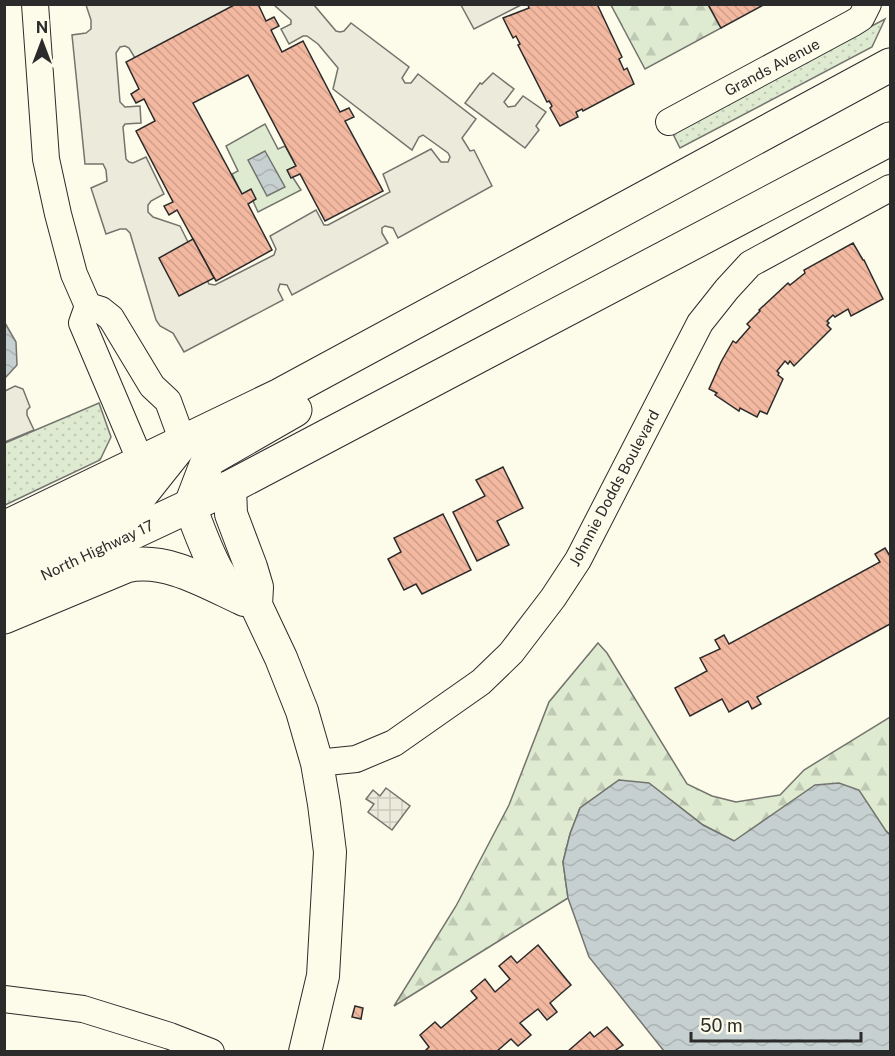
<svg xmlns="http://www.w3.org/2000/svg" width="895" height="1056" font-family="'Public Sans',sans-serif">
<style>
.grass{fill:url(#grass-dots);stroke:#74746e;stroke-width:1.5}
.forest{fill:url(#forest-firs);stroke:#74746e;stroke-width:1.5}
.garden{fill:#deebd1;stroke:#74746e;stroke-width:1.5}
.parking{fill:#eceadb;stroke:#74746e;stroke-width:1.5}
.plaza{fill:url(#plaza-grid);stroke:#74746e;stroke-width:1.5}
.water{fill:url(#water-waves);stroke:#74746e;stroke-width:1.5}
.building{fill:url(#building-back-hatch);stroke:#2b2b2b;stroke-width:1.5}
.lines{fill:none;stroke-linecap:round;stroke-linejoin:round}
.minor-casing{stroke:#2b2b2b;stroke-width:28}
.major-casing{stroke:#2b2b2b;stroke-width:34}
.highway-casing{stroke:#2b2b2b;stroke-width:35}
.minor{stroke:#fdfbea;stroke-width:26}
.major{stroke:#fdfbea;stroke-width:32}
.highway{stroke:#fdfbea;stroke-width:33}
.labels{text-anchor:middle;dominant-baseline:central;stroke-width:4.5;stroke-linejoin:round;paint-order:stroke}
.street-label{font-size:15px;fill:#2b2b2b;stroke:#fdfbea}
</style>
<defs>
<pattern id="grass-dots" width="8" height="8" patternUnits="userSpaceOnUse" patternTransform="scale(1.5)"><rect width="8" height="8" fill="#deebd1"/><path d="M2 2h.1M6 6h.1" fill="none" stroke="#bfcab4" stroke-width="1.8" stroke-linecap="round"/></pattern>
<pattern id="forest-firs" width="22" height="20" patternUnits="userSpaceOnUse" patternTransform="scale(1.5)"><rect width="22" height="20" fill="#deebd1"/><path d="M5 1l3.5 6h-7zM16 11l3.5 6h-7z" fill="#bfcab4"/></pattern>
<pattern id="plaza-grid" width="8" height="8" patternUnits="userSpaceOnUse" patternTransform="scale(1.5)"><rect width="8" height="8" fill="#eceadb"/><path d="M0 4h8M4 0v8" fill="none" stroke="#cbc9bc"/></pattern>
<pattern id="water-waves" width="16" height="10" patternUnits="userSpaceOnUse" patternTransform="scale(1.5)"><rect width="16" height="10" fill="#c7d0d0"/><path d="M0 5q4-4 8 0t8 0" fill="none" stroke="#abb3b3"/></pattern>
<pattern id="building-back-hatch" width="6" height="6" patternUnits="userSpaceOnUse" patternTransform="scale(1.5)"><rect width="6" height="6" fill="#f2b8a0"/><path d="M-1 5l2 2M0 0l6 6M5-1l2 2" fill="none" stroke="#d09e8a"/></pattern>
</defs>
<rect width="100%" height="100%" fill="#fdfbea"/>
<g class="grass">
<polygon points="885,19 872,47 680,148 672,132"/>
<polygon points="99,403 111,437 100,460 5,505 5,443"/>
</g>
<g class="forest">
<polygon points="611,5 708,5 721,28 645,69"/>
<polygon points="598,643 607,653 687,784 712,796 736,802 780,795 804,770 890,717 890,835 886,831 734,841 703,825 672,801 619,780 580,808 570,834 563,862 568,898 394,1006 456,906 509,805 549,702"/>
</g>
<polygon class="garden" points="265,124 278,149 285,146 296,166 288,170 301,190 258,212 253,201 242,194 232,174 238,171 226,146"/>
<g class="parking">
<polygon points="86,5 236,5 135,58 129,48 125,46 120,47 116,53 120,102 125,107 140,106 141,123 125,124 123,127 126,159 129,162 133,163 146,157 164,194 151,201 148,205 148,212 153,217 180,226 209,284 215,285 274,255 276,249 270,236 316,210 324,225 328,225 390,192 383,174 431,149 441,162 448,162 450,157 448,153 423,135 419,137 412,150 333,89 338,68 318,44 307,36 303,36 289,44 281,29 291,24 291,20 274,5 314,5 336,31 340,32 344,31 351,23 409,67 402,78 405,83 411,83 418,74 476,119 462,138 470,151 474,150 492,186 398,238 393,228 385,226 382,228 382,233 388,243 292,295 287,285 280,284 278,290 283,300 184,352 173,333 160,326 156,320 130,233 126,229 120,229 106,234 91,188 107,181 106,170 103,164 85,164 72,35 86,33 91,29 91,20"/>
<polygon points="461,5 521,5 474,29"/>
<polygon points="493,73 514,89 504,102 508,107 515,106 523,96 546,112 536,126 539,130 525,148 465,103 480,83 482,84"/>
<polygon points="15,386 23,389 30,407 27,410 27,415 34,430 5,442 5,391"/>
</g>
<polygon class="plaza" points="386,788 410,806 392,830 368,812 374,804 366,799 373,790 380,796"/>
<g class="water">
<polygon points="265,151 285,187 267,196 248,160"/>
<polygon points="5,323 16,342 17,365 5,378"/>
<polygon points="619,780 649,783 703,825 734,841 815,785 839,783 859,790 886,831 890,835 890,1051 664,1051 589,957 568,898 563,862 570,834 580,808"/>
</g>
<g class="building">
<polygon points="236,4 258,4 266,21 274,17 279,26 271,30 282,52 303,41 340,112 349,108 354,117 345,121 383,191 325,221 300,174 291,178 287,170 296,166 248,75 193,103 242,194 251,189 256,199 248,204 272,250 216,281 177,210 169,215 164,206 173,202 136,131 155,121 144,99 136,103 131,94 139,89 126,62"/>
<polygon points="530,4 597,4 622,57 619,59 624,70 627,68 634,84 583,111 582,109 576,112 578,117 560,126 550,108 552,106 551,104 549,101 547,102 518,45 520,44 516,36 513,38 503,18 529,8 528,5"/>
<polygon points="708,4 765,4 721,28"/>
<polygon points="193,239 214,278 179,296 159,258"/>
<polygon points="853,243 863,260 864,260 883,299 851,316 848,309 835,317 833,315 827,321 829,323 827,325 831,329 794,366 790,361 788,364 785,361 777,371 779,373 778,375 783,379 767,414 760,411 757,417 740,408 739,411 715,395 717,393 709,389 721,362 733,341 736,343 750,327 747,324 760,311 759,310 788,283 790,285 805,273 804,270"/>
<polygon points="503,467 523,508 497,521 509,545 477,561 453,512 485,496 476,480"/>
<polygon points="443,514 471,570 422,594 416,584 404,590 388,559 401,552 394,538"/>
<polygon points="885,548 890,556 890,624 757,697 761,704 752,709 748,701 729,712 722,699 690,716 675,688 707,671 700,658 720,649 715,640 724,635 729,644 880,562 875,554"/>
<polygon points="538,945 571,985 550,1003 557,1012 547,1020 538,1009 520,1023 531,1035 518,1046 511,1039 496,1052 424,1052 429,1047 420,1035 435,1022 441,1028 477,998 471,991 485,979 495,992 510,979 499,966 511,956 517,963"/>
<polygon points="355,1006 363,1008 361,1019 352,1017"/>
<polygon points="607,1027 623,1045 616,1050 617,1052 567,1052 590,1032 594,1037"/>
</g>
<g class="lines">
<g class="minor-casing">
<g id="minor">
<polyline points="35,4 46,159 58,214 74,274 88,306 82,323 141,462"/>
<polyline points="669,122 853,23 861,18 868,4"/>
<polyline points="88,306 101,310 111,318 152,386 168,401 183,442"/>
<polyline points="317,763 356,759 394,743 481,682 511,653 553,598 578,560 700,323 727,289 750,264 890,188"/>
<polyline points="4,999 83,1009 170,1036 211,1052"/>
</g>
</g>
<g class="major-casing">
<g id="major">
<polyline points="230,487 231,514 251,567 257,587 256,605 281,658 302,711 317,763 324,804 330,852 323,976 305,1052"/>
<path d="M190 507C202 535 216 585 244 600"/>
</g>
</g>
<g class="highway-casing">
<g id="highway">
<polyline points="190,507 208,460 295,410"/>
<polyline points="4,528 280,395 890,65"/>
<polyline points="4,560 139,497 178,448"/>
<polyline points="4,593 230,487 890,139"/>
<path d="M4 617 126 566C164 557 205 581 239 597"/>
</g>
</g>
<use href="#minor" class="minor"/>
<use href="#major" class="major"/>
<use href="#highway" class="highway"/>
</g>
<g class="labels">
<g class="street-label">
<text transform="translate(772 67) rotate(-28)">Grands Avenue</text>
<text transform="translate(614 488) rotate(-62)">Johnnie Dodds Boulevard</text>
<text transform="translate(97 550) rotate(-25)">North Highway 17</text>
</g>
</g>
<rect width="895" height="1056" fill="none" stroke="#2b2b2b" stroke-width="12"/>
<g transform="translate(42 42)" stroke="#fdfbea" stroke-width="4.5" paint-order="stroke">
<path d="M0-4.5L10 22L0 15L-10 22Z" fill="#2b2b2b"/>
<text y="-9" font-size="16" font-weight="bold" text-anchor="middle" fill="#2b2b2b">N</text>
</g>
<path d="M691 1032v9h170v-9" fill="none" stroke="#2b2b2b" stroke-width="3"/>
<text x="700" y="1032" font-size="18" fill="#2b2b2b" stroke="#fdfbea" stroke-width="4.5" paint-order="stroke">50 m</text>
</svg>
